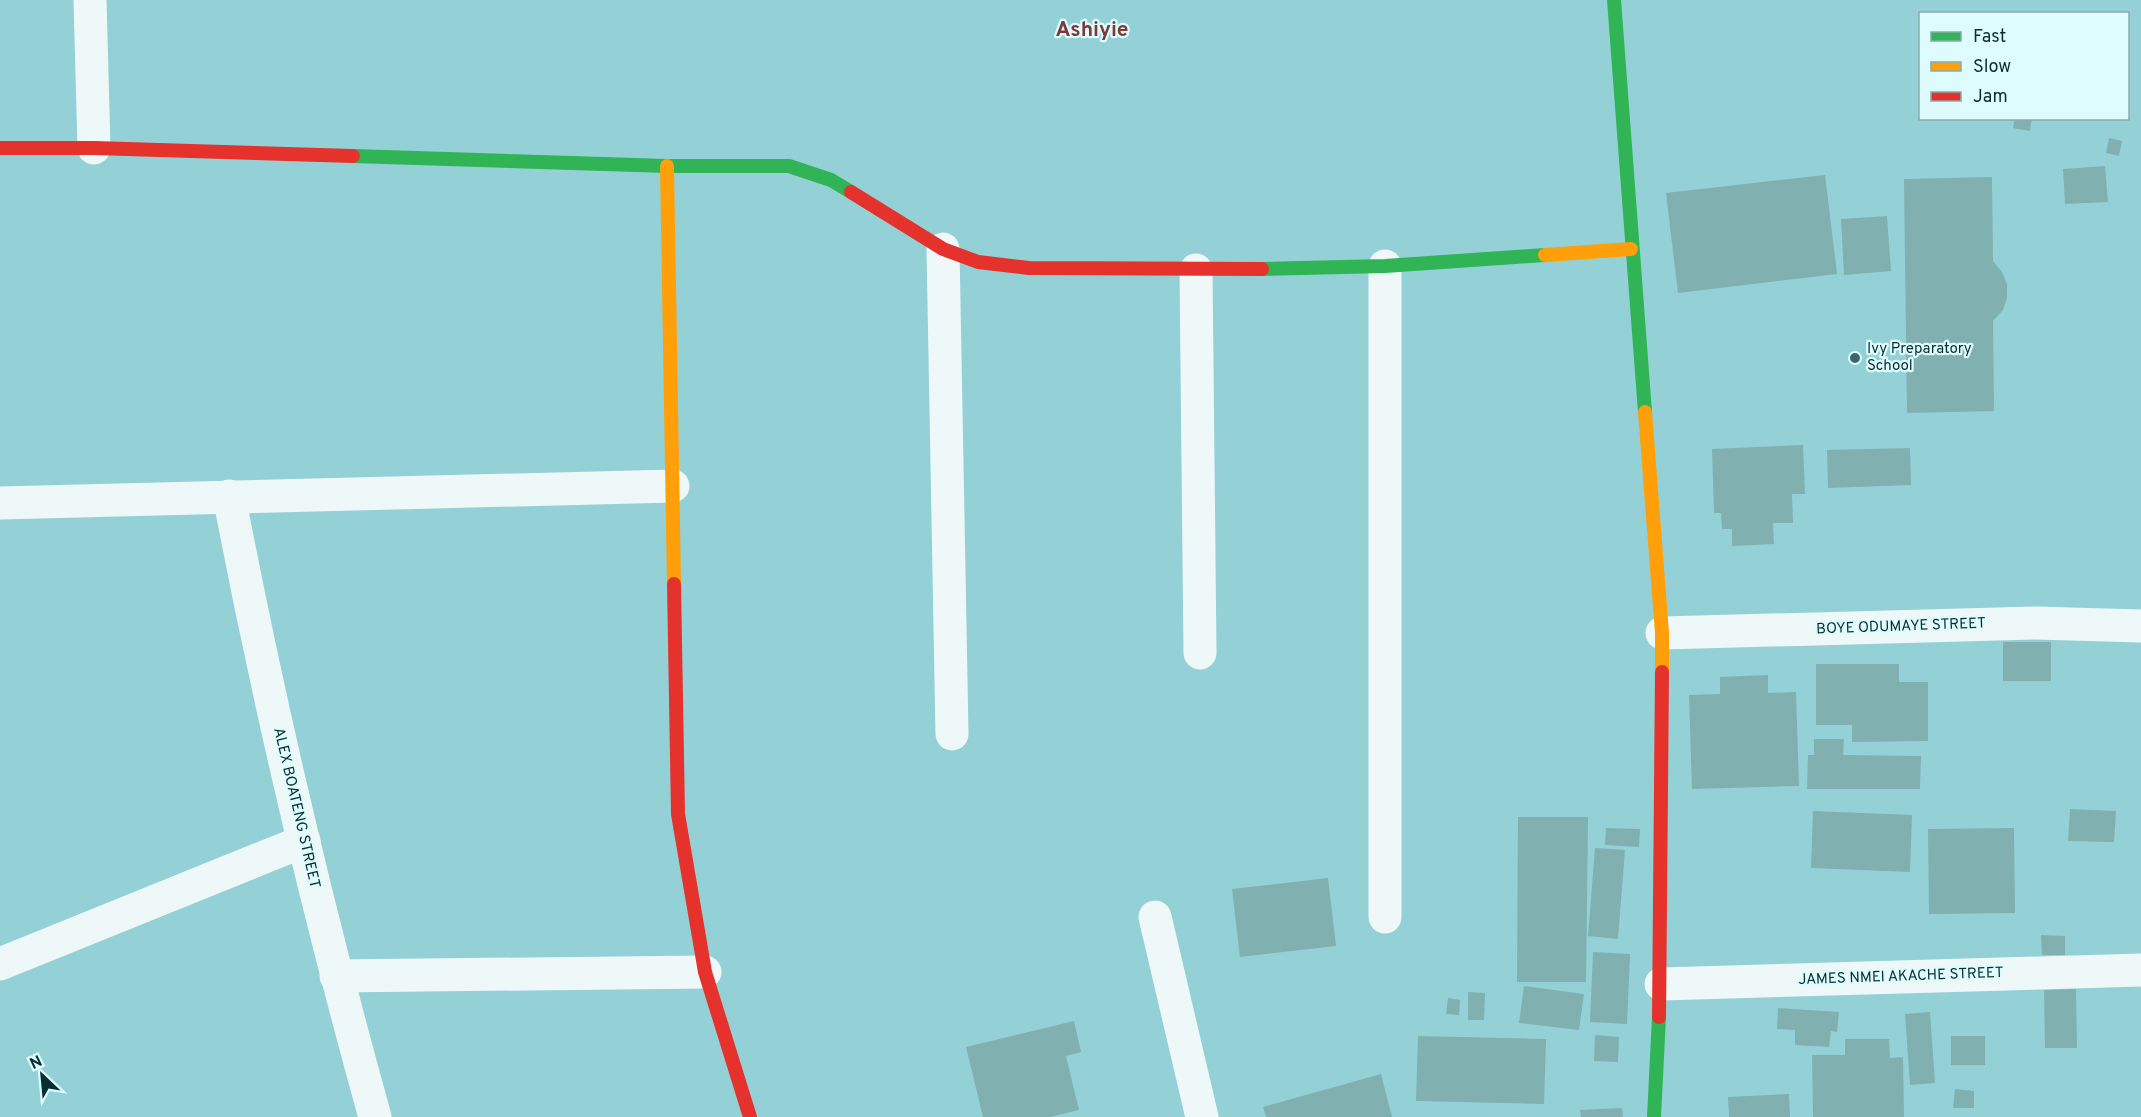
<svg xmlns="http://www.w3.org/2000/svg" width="2141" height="1117" font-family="Overpass,sans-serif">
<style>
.building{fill:#80b0b0}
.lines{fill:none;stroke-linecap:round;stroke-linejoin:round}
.street{stroke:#eff8f9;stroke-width:33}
.fast{stroke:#30b455;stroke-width:14}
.slow{stroke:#ff9f0a;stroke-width:14}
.jam{stroke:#e5322d;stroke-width:14}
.poi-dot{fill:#3a676b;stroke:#defcfe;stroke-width:2}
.labels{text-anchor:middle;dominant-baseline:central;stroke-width:4.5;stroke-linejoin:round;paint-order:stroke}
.poi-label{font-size:15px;fill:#092e31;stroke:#defcfe;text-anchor:start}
.street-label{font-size:15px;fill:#092e31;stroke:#defcfe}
.district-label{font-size:21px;font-weight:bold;fill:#7f3837;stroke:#defcfe}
</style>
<rect width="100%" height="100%" fill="#94d1d7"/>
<g class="building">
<polygon points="2015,118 2032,118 2030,131 2013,128"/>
<polygon points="2109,138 2122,141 2119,156 2106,153"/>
<polygon points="2105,166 2108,202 2065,204 2063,169"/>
<polygon points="1825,175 1837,274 1678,293 1666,193"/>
<polygon points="1992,177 1993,261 2002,272 2007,284 2007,298 2003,310 1993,321 1994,411 1907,413 1904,179"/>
<polygon points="1887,216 1891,271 1844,275 1841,219"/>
<polygon points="1803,445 1805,494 1792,494 1793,523 1773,523 1774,544 1732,546 1732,529 1722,529 1721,513 1714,513 1712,449"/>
<polygon points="1910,448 1911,485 1828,488 1827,450"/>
<rect x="2003" y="642" width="48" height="39"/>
<polygon points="1816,664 1899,664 1899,682 1928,682 1928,741 1852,742 1852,725 1816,725"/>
<polygon points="1768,675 1768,693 1796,692 1799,786 1692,789 1689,695 1720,694 1720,677"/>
<polygon points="1814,739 1844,739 1843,755 1921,756 1920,789 1807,789 1808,755 1814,755"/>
<polygon points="2070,809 2116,811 2114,842 2068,841"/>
<polygon points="1813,811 1912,815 1910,872 1811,868"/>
<polygon points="1518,817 1588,817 1586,982 1517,982"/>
<polygon points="1606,828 1640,829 1639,847 1605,845"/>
<polygon points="2014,828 2015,913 1929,914 1928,829"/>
<polygon points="1595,848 1625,850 1618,939 1588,936"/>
<polygon points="1328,878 1336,946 1240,957 1232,889"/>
<polygon points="2041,935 2065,936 2065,955 2042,955"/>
<polygon points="1593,952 1630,954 1627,1024 1590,1022"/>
<polygon points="1524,986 1584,994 1579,1030 1519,1023"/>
<polygon points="2076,989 2077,1048 2045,1048 2044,990"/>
<polygon points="1468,992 1485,993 1484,1020 1468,1020"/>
<polygon points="1448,998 1460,1000 1459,1015 1446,1014"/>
<polygon points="1778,1008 1839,1012 1837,1032 1831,1031 1829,1047 1795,1045 1795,1030 1777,1029"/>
<polygon points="1930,1012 1935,1083 1910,1085 1905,1014"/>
<polygon points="1074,1021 1081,1052 1066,1056 1079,1110 1050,1117 983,1117 966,1047"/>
<polygon points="1595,1035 1619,1037 1618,1062 1594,1061"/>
<polygon points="1418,1036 1546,1039 1544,1104 1416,1101"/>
<rect x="1951" y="1036" width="34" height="29"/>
<polygon points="1845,1039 1889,1039 1890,1058 1903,1057 1904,1117 1813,1117 1812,1055 1845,1055"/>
<polygon points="1381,1074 1392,1117 1266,1117 1263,1107"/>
<polygon points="1955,1089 1974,1091 1974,1108 1953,1108"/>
<polygon points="1789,1094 1790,1117 1729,1117 1728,1097"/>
<polygon points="1622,1108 1623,1117 1581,1117 1580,1110"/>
</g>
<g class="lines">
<g class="street">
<polyline points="90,0 94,148"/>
<polyline points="943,249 952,734"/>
<polyline points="1385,266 1385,917"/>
<polyline points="1196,270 1200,653"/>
<path d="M229 496C269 705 318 912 375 1117"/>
<polyline points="0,503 673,486"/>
<polyline points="1662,633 2036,623 2141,626"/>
<polyline points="1155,917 1202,1117"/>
<polyline points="0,964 304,841"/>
<polyline points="336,976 705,972"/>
<polyline points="1661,984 2141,970"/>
</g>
<g class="fast">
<polyline points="1614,0 1645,412"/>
<polyline points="353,156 667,166 789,166 831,180 851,192"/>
<polyline points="1262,269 1385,266 1545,255"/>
<polyline points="1654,1117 1659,1017"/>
</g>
<g class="slow">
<polyline points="667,166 674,584"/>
<polyline points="1545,255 1631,249"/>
<polyline points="1645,412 1662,633 1662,672"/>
</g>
<g class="jam">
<polyline points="0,148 94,148 353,156"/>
<polyline points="851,192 943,249 978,262 1029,268 1262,269"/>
<polyline points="674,584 678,814 705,972 750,1117"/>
<polyline points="1659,1017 1662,672"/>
</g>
</g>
<circle class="poi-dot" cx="1855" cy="358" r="6"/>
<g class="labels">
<g class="poi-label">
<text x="1867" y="349">Ivy Preparatory<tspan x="1867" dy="17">School</tspan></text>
</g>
<g class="street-label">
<text transform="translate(1901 627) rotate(-2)">BOYE ODUMAYE STREET</text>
<text transform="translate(296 808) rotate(77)">ALEX BOATENG STREET</text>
<text transform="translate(1901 977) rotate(-2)">JAMES NMEI AKACHE STREET</text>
</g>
<g class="district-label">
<text x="1092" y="30">Ashiyie</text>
</g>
</g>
<rect x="1919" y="12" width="210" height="108" fill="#defcfe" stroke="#89aaac" stroke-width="1.5"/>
<rect x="1931" y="32" width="30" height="9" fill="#30b455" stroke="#89aaac" stroke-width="1.5"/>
<text x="1973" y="42" font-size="18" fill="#092e31">Fast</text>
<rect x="1931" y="62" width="30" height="9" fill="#ff9f0a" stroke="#89aaac" stroke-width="1.5"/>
<text x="1973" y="72" font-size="18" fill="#092e31">Slow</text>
<rect x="1931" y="92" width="30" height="9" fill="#e5322d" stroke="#89aaac" stroke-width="1.5"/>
<text x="1973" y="102" font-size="18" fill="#092e31">Jam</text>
<g transform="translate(42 1075) rotate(334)" stroke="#defcfe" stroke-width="4.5" paint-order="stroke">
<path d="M0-4.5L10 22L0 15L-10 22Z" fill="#092e31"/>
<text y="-9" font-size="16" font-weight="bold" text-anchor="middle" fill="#092e31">N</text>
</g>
</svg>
